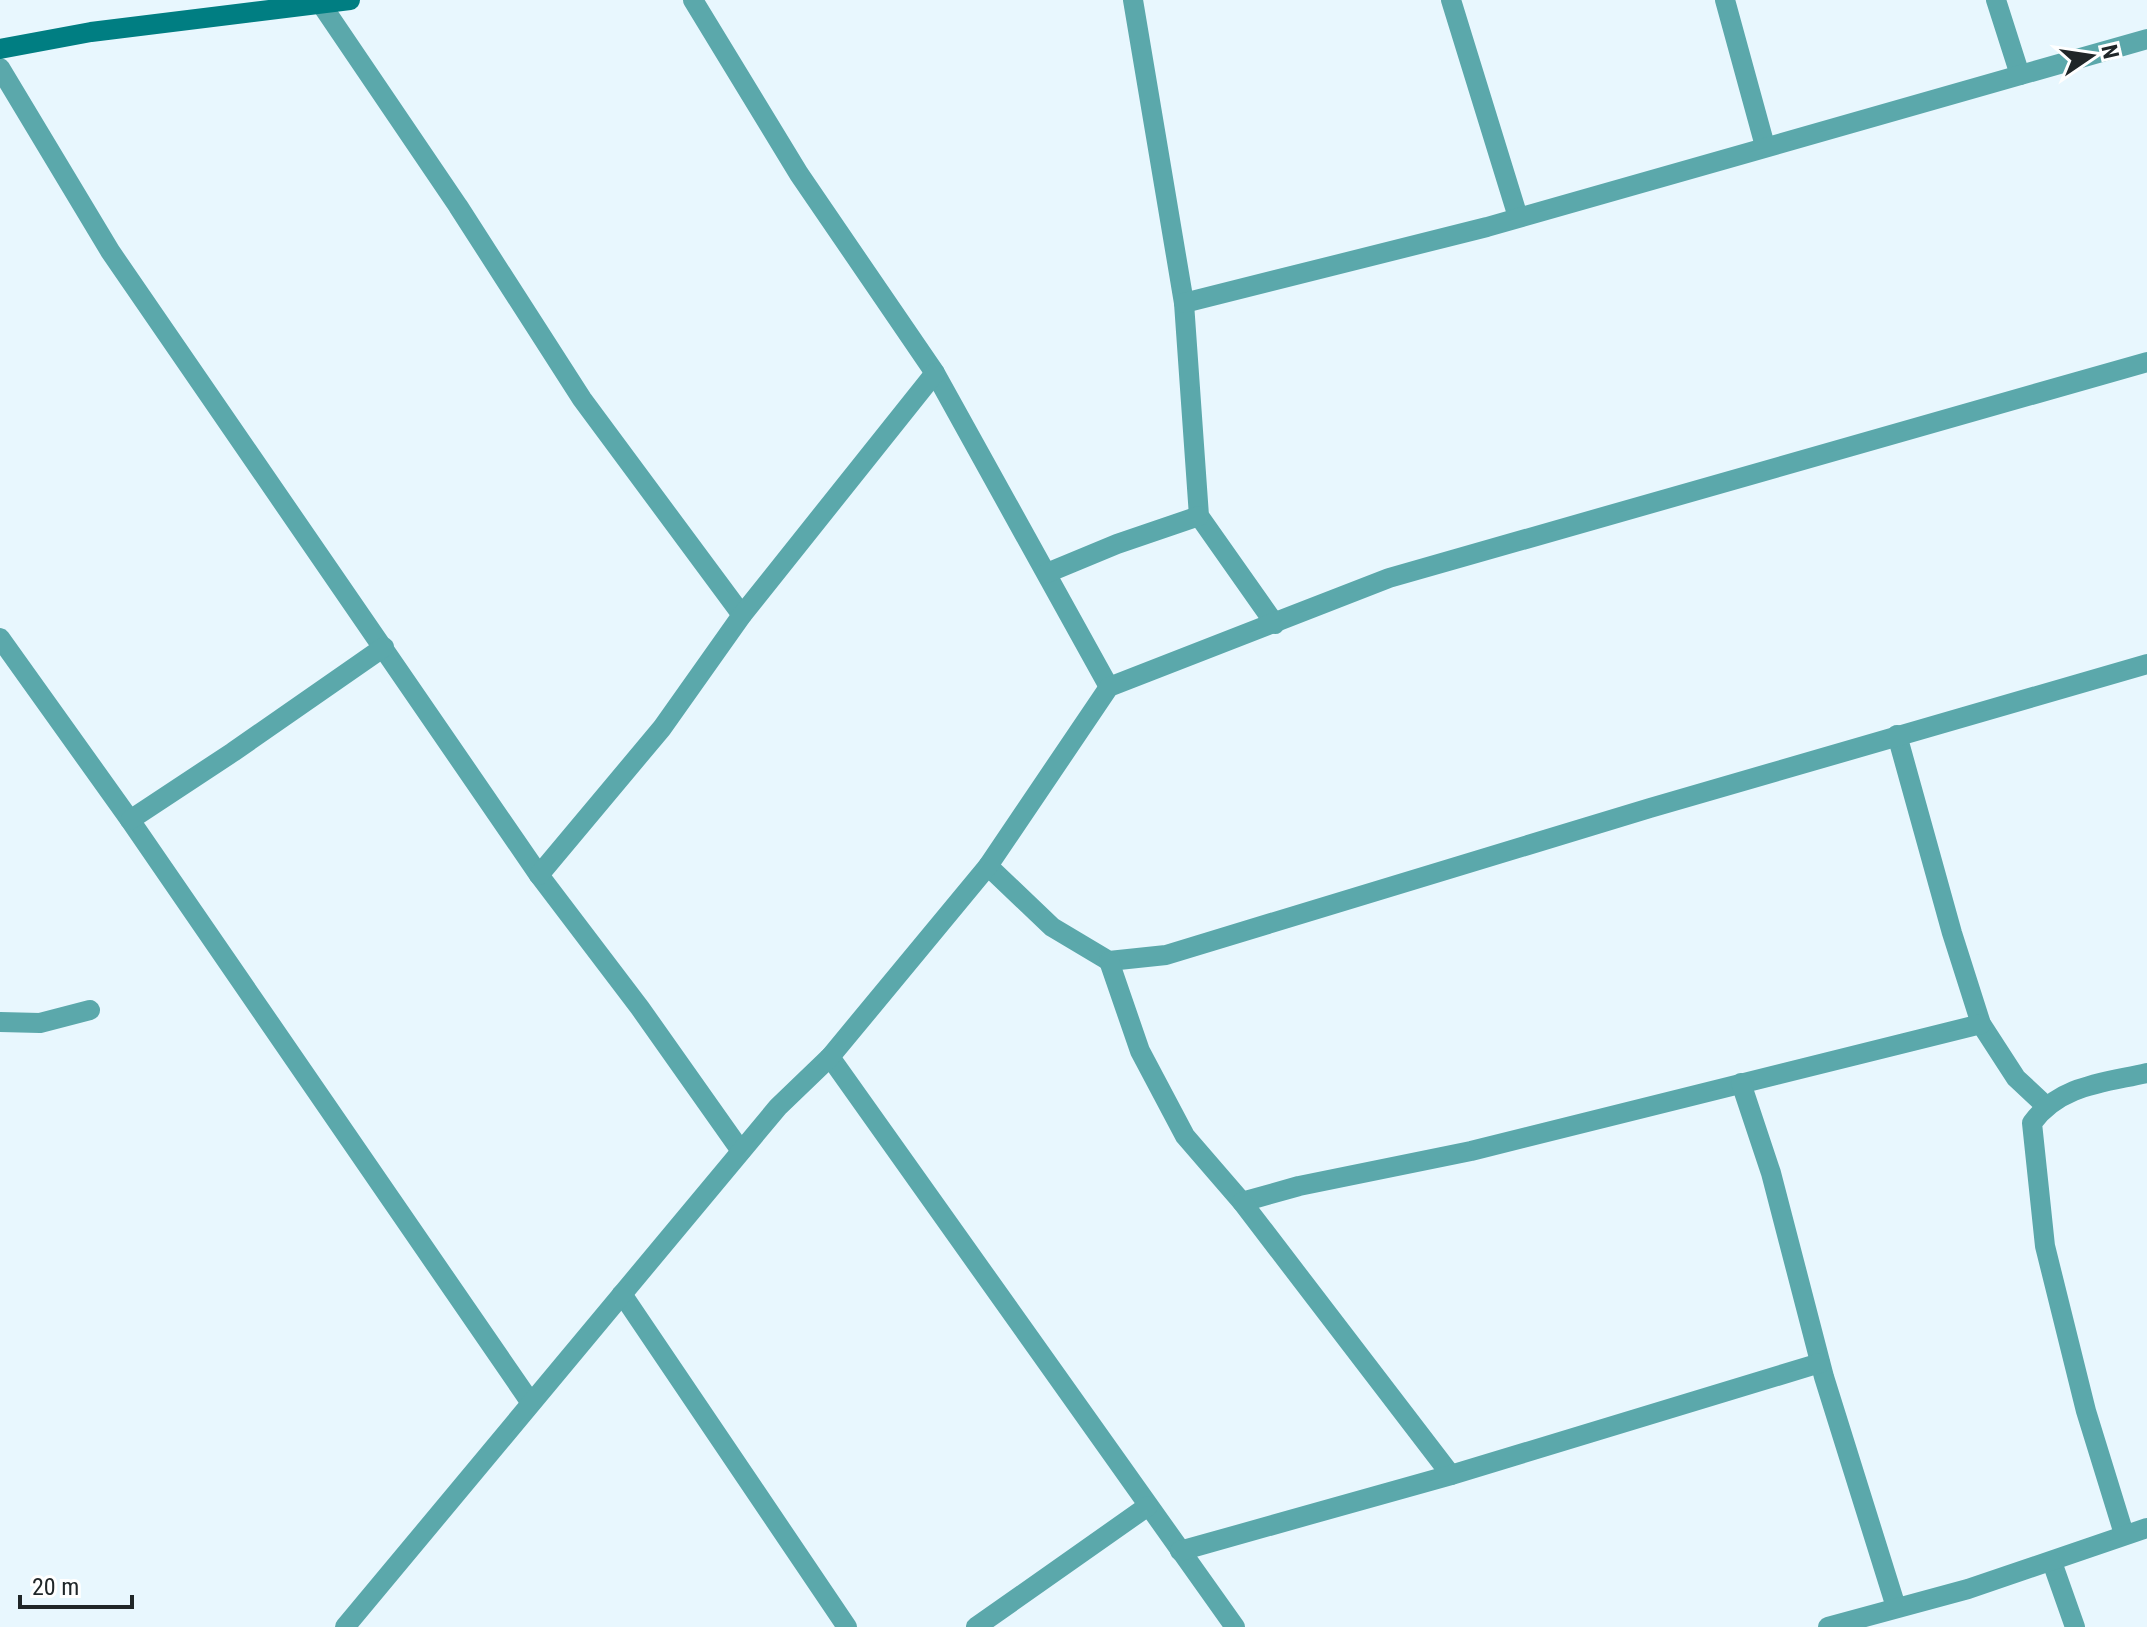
<svg xmlns="http://www.w3.org/2000/svg" width="2147" height="1627" font-family="'Roboto Condensed',sans-serif">
<style>
.lines{fill:none;stroke-linecap:round;stroke-linejoin:round}
.street{stroke:#5ba8ab;stroke-width:20}
.secondary{stroke:#007e82;stroke-width:20}
</style>
<rect width="100%" height="100%" fill="#e8f7fe"/>
<g class="lines">
<g class="street">
<polyline points="693,0 799,174 935,373 1109,687"/>
<polyline points="1133,0 1184,303 1199,516 1275,624"/>
<polyline points="1451,0 1518,217"/>
<polyline points="1725,0 1765,146"/>
<polyline points="1996,0 2020,75"/>
<polyline points="321,4 458,206 582,399 742,615"/>
<polyline points="0,68 110,251 539,875 640,1008 741,1151"/>
<polyline points="1184,303 1487,227 2147,39"/>
<polyline points="1047,573 1117,544 1199,516"/>
<polyline points="0,638 130,820 531,1403"/>
<polyline points="1897,735 1952,933 1981,1024 2016,1078 2045,1105"/>
<polyline points="130,820 233,752 384,647"/>
<polyline points="988,866 1052,927 1109,961 1166,955 1650,808 2147,664"/>
<polyline points="539,875 662,728 742,615 935,373"/>
<polyline points="1109,961 1140,1051 1185,1136 1242,1202 1299,1186 1471,1151 1981,1024"/>
<polyline points="0,1022 40,1023 90,1010"/>
<polyline points="830,1057 1235,1627"/>
<polyline points="1741,1083 1771,1173 1824,1377 1896,1607"/>
<polyline points="1242,1202 1451,1475"/>
<polyline points="622,1294 847,1627"/>
<path d="M2124 1534 2086 1411 2045 1246 2032 1123C2060 1085 2103 1083 2147 1073"/>
<polyline points="1180,1551 1451,1475 1820,1363"/>
<polyline points="2052,1562 2075,1627"/>
<polyline points="345,1627 778,1107 830,1057 988,866 1109,687 1389,578 2147,362"/>
<polyline points="976,1627 1148,1506"/>
<polyline points="1828,1627 1968,1589 2147,1528"/>
</g>
<polyline class="secondary" points="0,49 91,32 350,0"/>
</g>
<g transform="translate(2091 56) rotate(77)" stroke="#ffffff" stroke-width="6" paint-order="stroke">
<path d="M0-6L14 30L0 20L-14 30Z" fill="#202628"/>
<text y="-12" font-size="22" font-weight="bold" text-anchor="middle" fill="#202628">N</text>
</g>
<path d="M20 1595v12h112v-12" fill="none" stroke="#202628" stroke-width="4"/>
<text x="32" y="1595" font-size="24" fill="#202628" stroke="#ffffff" stroke-width="6" paint-order="stroke">20 m</text>
</svg>
